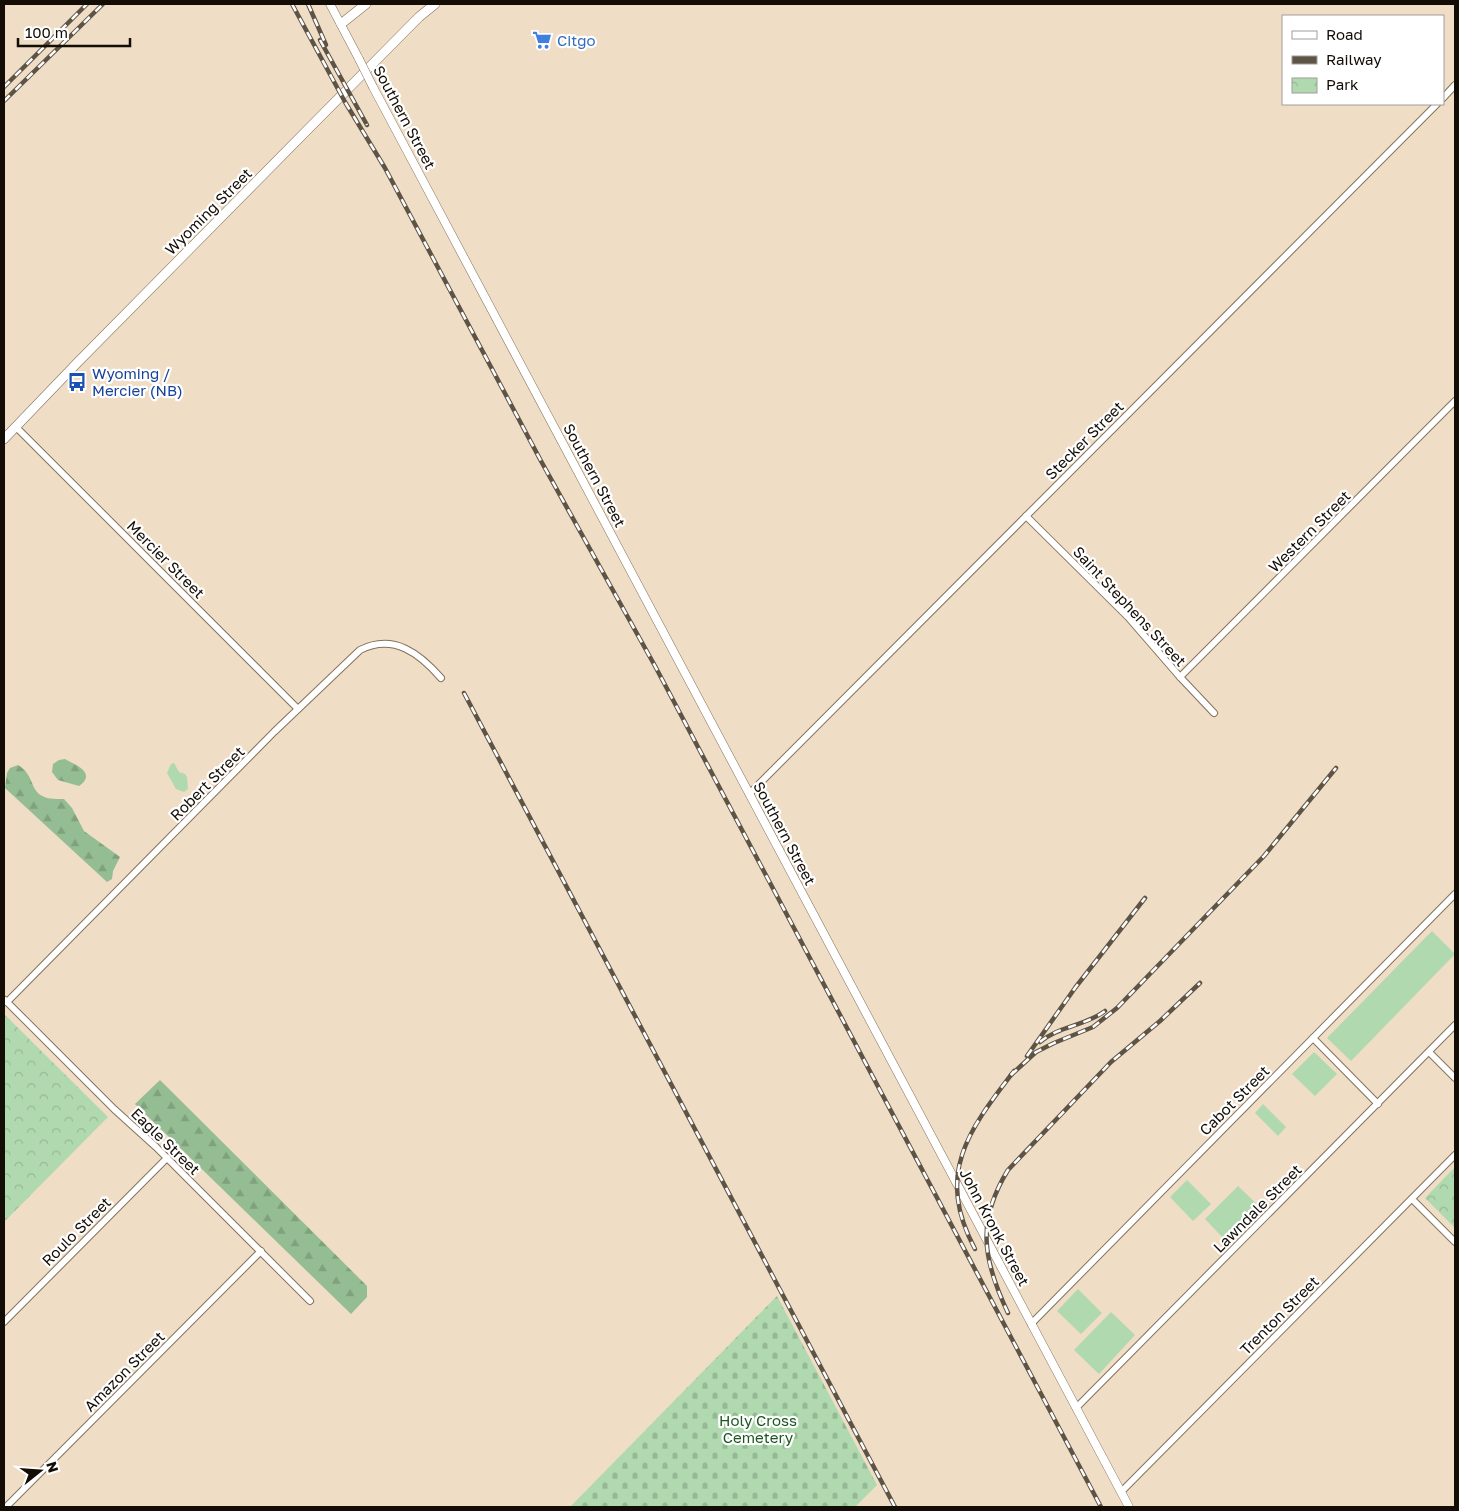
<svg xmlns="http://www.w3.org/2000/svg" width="1459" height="1511" font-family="'Golos Text',sans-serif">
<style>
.grass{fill:#b0d9af}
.forest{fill:url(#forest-firs)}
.cemetery{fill:url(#cemetery-stones)}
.park{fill:url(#park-crowns)}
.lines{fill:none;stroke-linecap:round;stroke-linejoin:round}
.minor-casing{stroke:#83735d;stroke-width:8}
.tertiary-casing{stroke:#83735d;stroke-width:9}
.secondary-casing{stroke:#83735d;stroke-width:10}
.minor{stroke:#fff;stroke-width:6}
.tertiary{stroke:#fff;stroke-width:8}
.secondary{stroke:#fff;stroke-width:9}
.rail-casing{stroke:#5e5446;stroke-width:4.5}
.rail{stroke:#fff;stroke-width:2.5;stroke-dasharray:8;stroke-linecap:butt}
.tertiary-bridge-casing{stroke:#83735d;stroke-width:9;stroke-linecap:butt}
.tertiary-bridge{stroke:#fff;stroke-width:8}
.labels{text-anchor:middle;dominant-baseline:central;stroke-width:4.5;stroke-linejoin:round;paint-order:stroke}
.shop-label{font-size:15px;fill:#366cbe;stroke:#fff;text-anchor:start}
.street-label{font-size:15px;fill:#130d05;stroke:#fff}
.transit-label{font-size:15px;fill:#164399;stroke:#fff;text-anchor:start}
.park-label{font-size:15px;fill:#1c5720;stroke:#fff}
</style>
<defs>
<pattern id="forest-firs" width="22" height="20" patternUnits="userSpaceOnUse" patternTransform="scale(1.25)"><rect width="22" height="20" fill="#94bd93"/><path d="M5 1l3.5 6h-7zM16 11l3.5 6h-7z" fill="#7fa17d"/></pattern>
<pattern id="cemetery-stones" width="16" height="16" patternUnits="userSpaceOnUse" patternTransform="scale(1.25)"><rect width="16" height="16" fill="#b0d9af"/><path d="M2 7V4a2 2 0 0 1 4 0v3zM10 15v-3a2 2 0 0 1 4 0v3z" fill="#96b995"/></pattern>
<pattern id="park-crowns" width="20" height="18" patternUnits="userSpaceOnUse" patternTransform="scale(1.25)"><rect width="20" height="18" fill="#b0d9af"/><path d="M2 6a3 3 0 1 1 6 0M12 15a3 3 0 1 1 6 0" fill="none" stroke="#96b995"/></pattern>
</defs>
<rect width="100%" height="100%" fill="#efddc5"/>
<g class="grass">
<polygon points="174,763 179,772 185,774 187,777 188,789 184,792 176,789 167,773 171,764"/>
<polygon points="1432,931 1455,954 1351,1061 1327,1038"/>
<polygon points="1314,1052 1337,1074 1315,1096 1292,1074"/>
<polygon points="1263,1104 1286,1127 1278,1136 1255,1113"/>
<polygon points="1187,1180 1211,1204 1193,1221 1170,1197"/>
<polygon points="1238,1186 1262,1209 1228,1243 1205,1219"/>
<polygon points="1078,1289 1102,1313 1081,1334 1057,1311"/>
<polygon points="1111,1312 1135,1335 1099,1374 1074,1350"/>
</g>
<g class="forest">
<path d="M65 759C76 765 97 773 79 786L58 780 52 772 53 764 59 760Z"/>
<path d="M18 765C40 778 24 801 64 799L72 808 84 831 120 857 113 871 112 879 107 882 5 788 7 773 10 768Z"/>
<polygon points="160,1080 367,1286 367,1297 351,1314 135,1104"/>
</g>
<polygon class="cemetery" points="777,1296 877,1485 855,1507 570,1507"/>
<g class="park">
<polygon points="4,1014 108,1117 4,1222"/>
<polygon points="1455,1167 1455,1228 1425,1198"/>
</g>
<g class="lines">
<g class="minor-casing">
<g id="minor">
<polyline points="1443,98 1455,85"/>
<polyline points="16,427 298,709"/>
<polyline points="1026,516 1128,617 1180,677 1214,713"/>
<polyline points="1180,677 1455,401"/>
<polyline points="749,794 1437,104"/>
<polyline points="5,1000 114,1109 156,1147 310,1301"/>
<path d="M7 1002 274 732 360 650C394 633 420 654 441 678"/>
<polyline points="1313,1038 1378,1104"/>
<polyline points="1429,1052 1455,1078"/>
<polyline points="1412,1199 1455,1242"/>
<polyline points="4,1322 167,1158"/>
<polyline points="1031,1324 1455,894"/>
<polyline points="1076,1408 1455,1025"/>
<polyline points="1121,1492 1455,1155"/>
<polyline points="6,1507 261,1251"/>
</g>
</g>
<g class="tertiary-casing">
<g id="tertiary">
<polyline points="330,4 359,59"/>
<polyline points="373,87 1129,1507"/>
</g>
</g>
<g class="secondary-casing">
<g id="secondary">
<polyline points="341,24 366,4"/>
<polyline points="4,439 78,362 419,17 435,4"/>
</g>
</g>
<use href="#minor" class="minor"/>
<use href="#tertiary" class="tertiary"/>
<use href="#secondary" class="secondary"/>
<g class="rail-casing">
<g id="rail">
<polyline points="292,4 345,102 385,168 541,461 655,666 1101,1507"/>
<polyline points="308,4 326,45"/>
<polyline points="320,40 367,125"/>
<polyline points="4,87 87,4"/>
<polyline points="4,101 103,4"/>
<polyline points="464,693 895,1507"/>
<path d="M1040 1042C1059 1026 1085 1026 1105 1011"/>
<polyline points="1027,1056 1075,988 1145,898"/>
<polyline points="1011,1075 1036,1052 1054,1043 1093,1027 1117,1008 1264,856 1336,768"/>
<path d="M975 1249C935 1174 968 1131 1014 1071"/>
<path d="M1008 1313C983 1260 976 1222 1008 1170L1111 1062 1160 1021 1200 983"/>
</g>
</g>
<use href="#rail" class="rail"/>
<g class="tertiary-bridge-casing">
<polyline id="tertiary-bridge" points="359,59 373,87"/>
</g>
<use href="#tertiary-bridge" class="tertiary-bridge"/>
</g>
<defs>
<g id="supermarket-bare" transform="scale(1.5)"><path d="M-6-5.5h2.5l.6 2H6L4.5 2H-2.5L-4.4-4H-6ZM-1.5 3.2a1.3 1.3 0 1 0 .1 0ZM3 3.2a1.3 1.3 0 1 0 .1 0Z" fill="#3f7fe0" stroke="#fff" stroke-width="2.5" paint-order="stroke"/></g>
<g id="bus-bare" transform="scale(1.5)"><path d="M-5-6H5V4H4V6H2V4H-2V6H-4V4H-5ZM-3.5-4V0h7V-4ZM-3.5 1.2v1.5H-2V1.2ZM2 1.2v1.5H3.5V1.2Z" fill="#1a4fb4" stroke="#fff" stroke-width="2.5" paint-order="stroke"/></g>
</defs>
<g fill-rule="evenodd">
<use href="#supermarket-bare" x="542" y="40"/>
<use href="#bus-bare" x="77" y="382"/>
</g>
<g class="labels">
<g class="shop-label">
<text x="557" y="40">Citgo</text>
</g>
<g class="street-label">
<text transform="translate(405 117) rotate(62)">Southern Street</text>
<text transform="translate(208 211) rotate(-45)">Wyoming Street</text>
<text transform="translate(1084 440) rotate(-45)">Stecker Street</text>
<text transform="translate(595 475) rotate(62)">Southern Street</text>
<text transform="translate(1309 531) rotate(-45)">Western Street</text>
<text transform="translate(166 559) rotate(45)">Mercier Street</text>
<text transform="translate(1130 606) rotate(47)">Saint Stephens Street</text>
<text transform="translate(207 783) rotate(-45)">Robert Street</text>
<text transform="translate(785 833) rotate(62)">Southern Street</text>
<text transform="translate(1234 1100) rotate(-45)">Cabot Street</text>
<text transform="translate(166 1141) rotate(44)">Eagle Street</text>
<text transform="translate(1257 1208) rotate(-45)">Lawndale Street</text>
<text transform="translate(995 1227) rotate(62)">John Kronk Street</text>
<text transform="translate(76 1231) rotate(-45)">Roulo Street</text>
<text transform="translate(1279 1315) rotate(-45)">Trenton Street</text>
<text transform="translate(124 1371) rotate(-45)">Amazon Street</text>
</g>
<g class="transit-label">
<text x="92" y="373">Wyoming /<tspan x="92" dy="17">Mercier (NB)</tspan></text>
</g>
<g class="park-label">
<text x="758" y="1420">Holy Cross<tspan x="758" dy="17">Cemetery</tspan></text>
</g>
</g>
<rect width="1459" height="1511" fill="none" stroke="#130d05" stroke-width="10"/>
<rect x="1282" y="15" width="162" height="90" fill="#ffffff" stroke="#a19e9b"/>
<rect x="1292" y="31" width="25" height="8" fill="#ffffff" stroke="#a19e9b"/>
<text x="1326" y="40" font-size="15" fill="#130d05">Road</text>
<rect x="1292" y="56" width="25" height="8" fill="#5e5446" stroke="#a19e9b"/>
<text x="1326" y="65" font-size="15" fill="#130d05">Railway</text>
<rect x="1292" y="78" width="25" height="15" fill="url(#park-crowns)" stroke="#a19e9b"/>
<text x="1326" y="90" font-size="15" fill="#130d05">Park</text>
<g transform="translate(40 1471) rotate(73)" stroke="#ffffff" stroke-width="4" paint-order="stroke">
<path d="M0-4L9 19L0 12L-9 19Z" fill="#130d05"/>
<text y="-8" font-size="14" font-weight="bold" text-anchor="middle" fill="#130d05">N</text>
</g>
<path d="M18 38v8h112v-8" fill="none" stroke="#130d05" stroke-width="2.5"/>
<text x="25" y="38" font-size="15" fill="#130d05" stroke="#ffffff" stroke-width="4" paint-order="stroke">100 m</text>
</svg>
